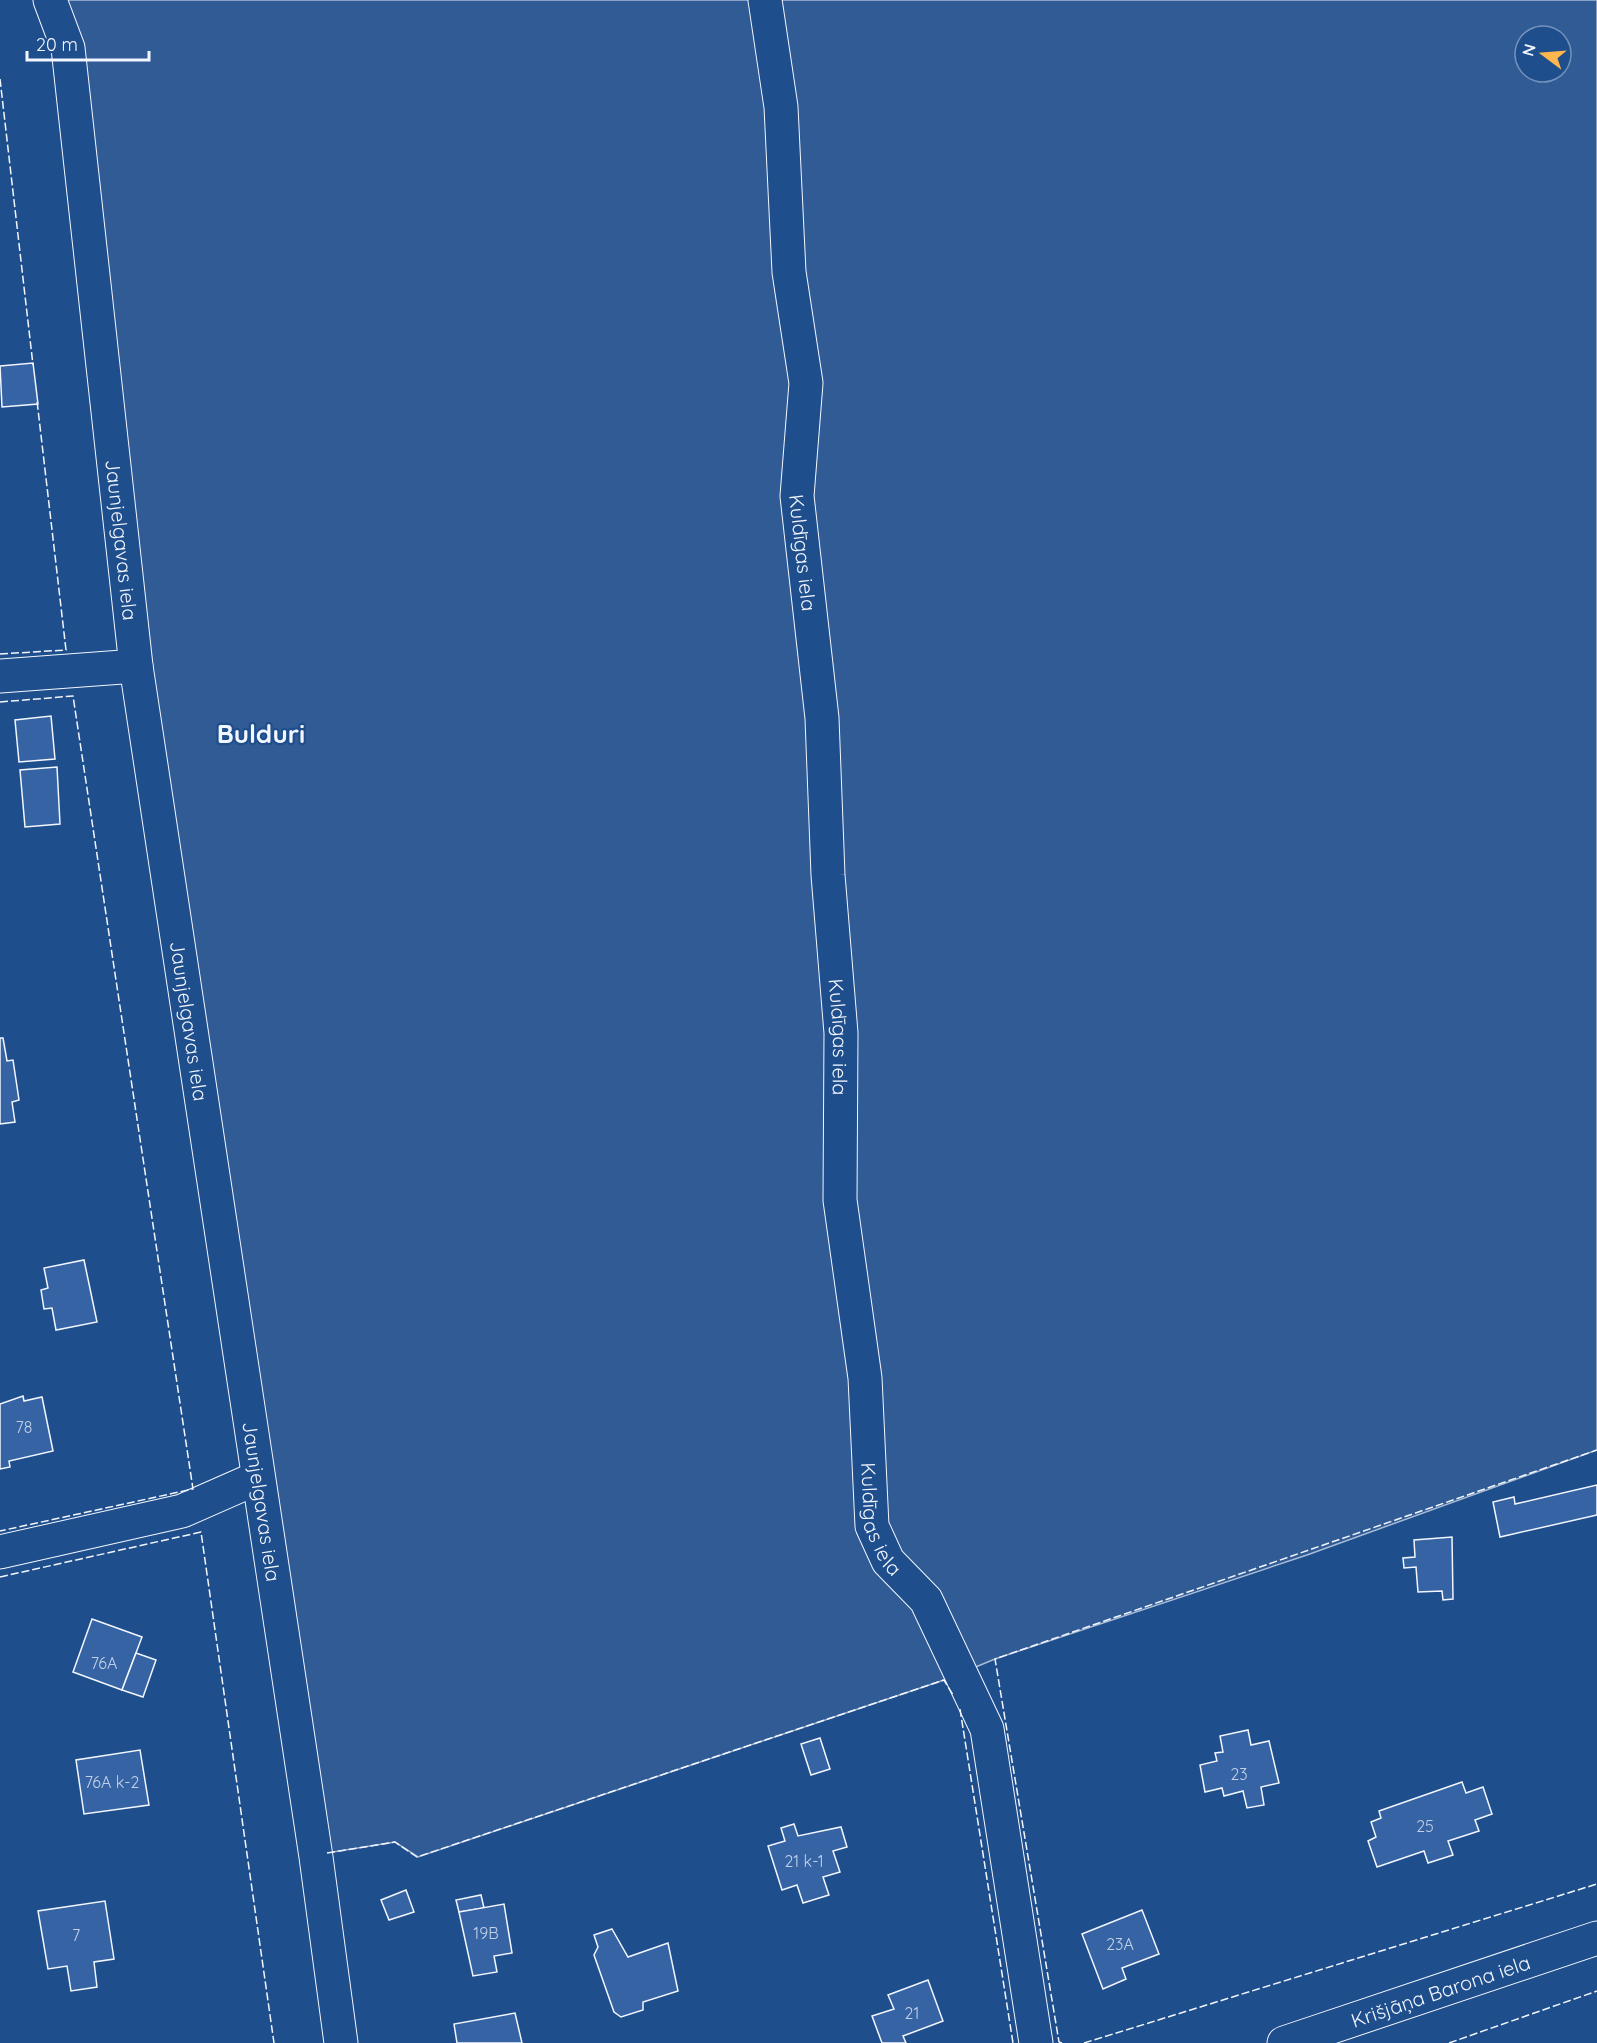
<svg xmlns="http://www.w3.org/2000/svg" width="1597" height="2043" font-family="Quicksand,sans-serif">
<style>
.green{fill:#305b95;stroke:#a8bbd7;stroke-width:1.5;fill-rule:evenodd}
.building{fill:#3563a3;stroke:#f2f6ff;stroke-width:1.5}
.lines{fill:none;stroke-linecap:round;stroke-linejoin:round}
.minor-casing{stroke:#f2f6ff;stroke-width:35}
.minor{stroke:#1f4e8c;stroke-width:33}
.fence{stroke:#f2f6ff;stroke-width:1.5;stroke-dasharray:8 3;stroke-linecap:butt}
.labels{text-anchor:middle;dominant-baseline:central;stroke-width:4.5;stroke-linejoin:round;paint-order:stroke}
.number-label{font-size:16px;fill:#c3d1e8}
.street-label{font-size:20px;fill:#f2f6ff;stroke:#1f4e8c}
.district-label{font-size:26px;font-weight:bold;fill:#f2f6ff;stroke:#1f4e8c}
</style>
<rect width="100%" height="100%" fill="#1f4e8c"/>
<path class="green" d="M50 0H1597V1450L1307 1555 995 1659 944 1680 418 1857 395 1842 327 1853ZM1525 36H1561V72H1525Z"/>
<g class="building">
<polygon points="33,363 38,404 2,407 0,366"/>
<polygon points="51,716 55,759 19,762 15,720"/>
<polygon points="57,767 60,824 25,827 20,770"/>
<polygon points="0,1038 3,1038 7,1061 13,1060 19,1100 12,1102 15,1122 0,1124"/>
<polygon points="84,1260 97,1322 56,1330 52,1308 44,1309 41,1290 48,1288 44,1268"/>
<polygon points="23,1396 24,1401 42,1397 53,1451 9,1461 10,1467 0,1469 0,1404"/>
<polygon points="1597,1485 1597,1515 1500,1537 1493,1502 1514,1497 1515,1504"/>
<polygon points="1452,1537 1453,1599 1443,1600 1442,1591 1418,1592 1416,1567 1404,1568 1403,1558 1415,1557 1414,1540"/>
<polygon points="92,1619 142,1637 122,1690 73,1672"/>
<polygon points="136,1653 156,1660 143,1697 122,1690"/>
<polygon points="1248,1730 1251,1745 1269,1741 1279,1783 1261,1787 1264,1805 1247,1808 1243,1791 1224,1796 1222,1788 1205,1792 1200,1765 1217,1761 1215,1753 1223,1752 1220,1736"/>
<polygon points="820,1738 830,1769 811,1775 801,1744"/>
<polygon points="140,1750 149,1805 84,1814 76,1760"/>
<polygon points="1462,1782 1466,1793 1483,1787 1492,1814 1475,1820 1479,1831 1448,1841 1453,1855 1428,1863 1424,1851 1377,1867 1368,1841 1376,1837 1371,1822 1381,1818 1379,1811"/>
<polygon points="794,1824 798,1836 841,1827 847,1847 833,1851 840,1872 823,1877 829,1895 803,1903 797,1885 782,1890 768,1846 785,1841 781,1828"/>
<polygon points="406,1890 414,1912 389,1920 381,1900"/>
<polygon points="481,1895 484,1908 459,1912 456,1900"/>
<polygon points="105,1901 114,1959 94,1962 97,1987 71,1991 67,1966 48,1969 38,1911"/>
<polygon points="504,1904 512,1953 494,1956 497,1972 473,1976 459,1912"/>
<polygon points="1142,1910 1159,1954 1122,1968 1126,1979 1103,1989 1082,1934"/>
<polygon points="612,1929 628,1957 668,1943 678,1991 643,2002 643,2010 621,2017 614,2012 594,1955 598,1947 594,1935"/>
<polygon points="928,1980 943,2021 903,2036 906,2043 882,2043 872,2016 894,2009 888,1995"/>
<polygon points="515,2013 522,2043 457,2043 454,2024"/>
</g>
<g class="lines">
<g class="minor-casing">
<g id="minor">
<path id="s1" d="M50 0 68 48 136 666 316 1857 341 2043"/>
<path id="s2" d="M765 0 781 107 789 272 806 383 797 496 822 718 828 875 841 1033 840 1200 865 1378 872 1526 888 1561 926 1600 987 1729 1036 2043"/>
<polyline points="0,676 136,666"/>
<polyline points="0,1552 182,1511 257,1478"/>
<path id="s3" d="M1284 2043 1597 1938"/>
</g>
</g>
<use href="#minor" class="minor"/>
<g class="fence">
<polyline points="0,79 33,365"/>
<polyline points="0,654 66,650 37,401"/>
<polyline points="0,702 73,696 193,1489 0,1531"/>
<polyline points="0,1577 201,1532 274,2043"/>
<polyline points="960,1709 1013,2043"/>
<polyline points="327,1853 395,1842 417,1857 944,1680 953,1695"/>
<polyline points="1062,2043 1059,2042 995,1659 1597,1450"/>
<polyline points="1084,2043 1597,1884"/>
<polyline points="1449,2043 1597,1991"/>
</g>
</g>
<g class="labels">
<g class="number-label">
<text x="24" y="1427">78</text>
<text x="104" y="1663">76A</text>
<text x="1239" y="1774">23</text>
<text x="112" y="1782">76A k-2</text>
<text x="1425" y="1826">25</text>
<text x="804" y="1861">21 k-1</text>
<text x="486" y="1933">19B</text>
<text x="76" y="1935">7</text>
<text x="1120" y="1944">23A</text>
<text x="912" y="2013">21</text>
</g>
<g class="street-label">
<text stroke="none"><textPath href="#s1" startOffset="546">Jaunjelgavas iela</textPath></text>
<text stroke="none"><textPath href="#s2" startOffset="556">Kuldīgas iela</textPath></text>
<text stroke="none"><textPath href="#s1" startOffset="1032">Jaunjelgavas iela</textPath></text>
<text stroke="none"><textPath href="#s2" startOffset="1042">Kuldīgas iela</textPath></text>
<text stroke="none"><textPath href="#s1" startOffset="1518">Jaunjelgavas iela</textPath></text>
<text stroke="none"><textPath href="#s2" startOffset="1528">Kuldīgas iela</textPath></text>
<text stroke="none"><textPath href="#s3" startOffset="165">Krišjāņa Barona iela</textPath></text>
</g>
<g class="district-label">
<text x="261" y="733">Bulduri</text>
</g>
</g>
<g transform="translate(1543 54) rotate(286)"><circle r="28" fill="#1f4e8c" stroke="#7391ba" stroke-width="1.5"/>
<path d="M0-4.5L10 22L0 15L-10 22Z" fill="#ffb74d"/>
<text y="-9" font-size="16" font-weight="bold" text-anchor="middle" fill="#f2f6ff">N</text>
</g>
<path d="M27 51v9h122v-9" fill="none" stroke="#f2f6ff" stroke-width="3"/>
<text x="36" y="51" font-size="18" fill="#f2f6ff" stroke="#1f4e8c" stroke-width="4.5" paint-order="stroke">20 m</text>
</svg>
